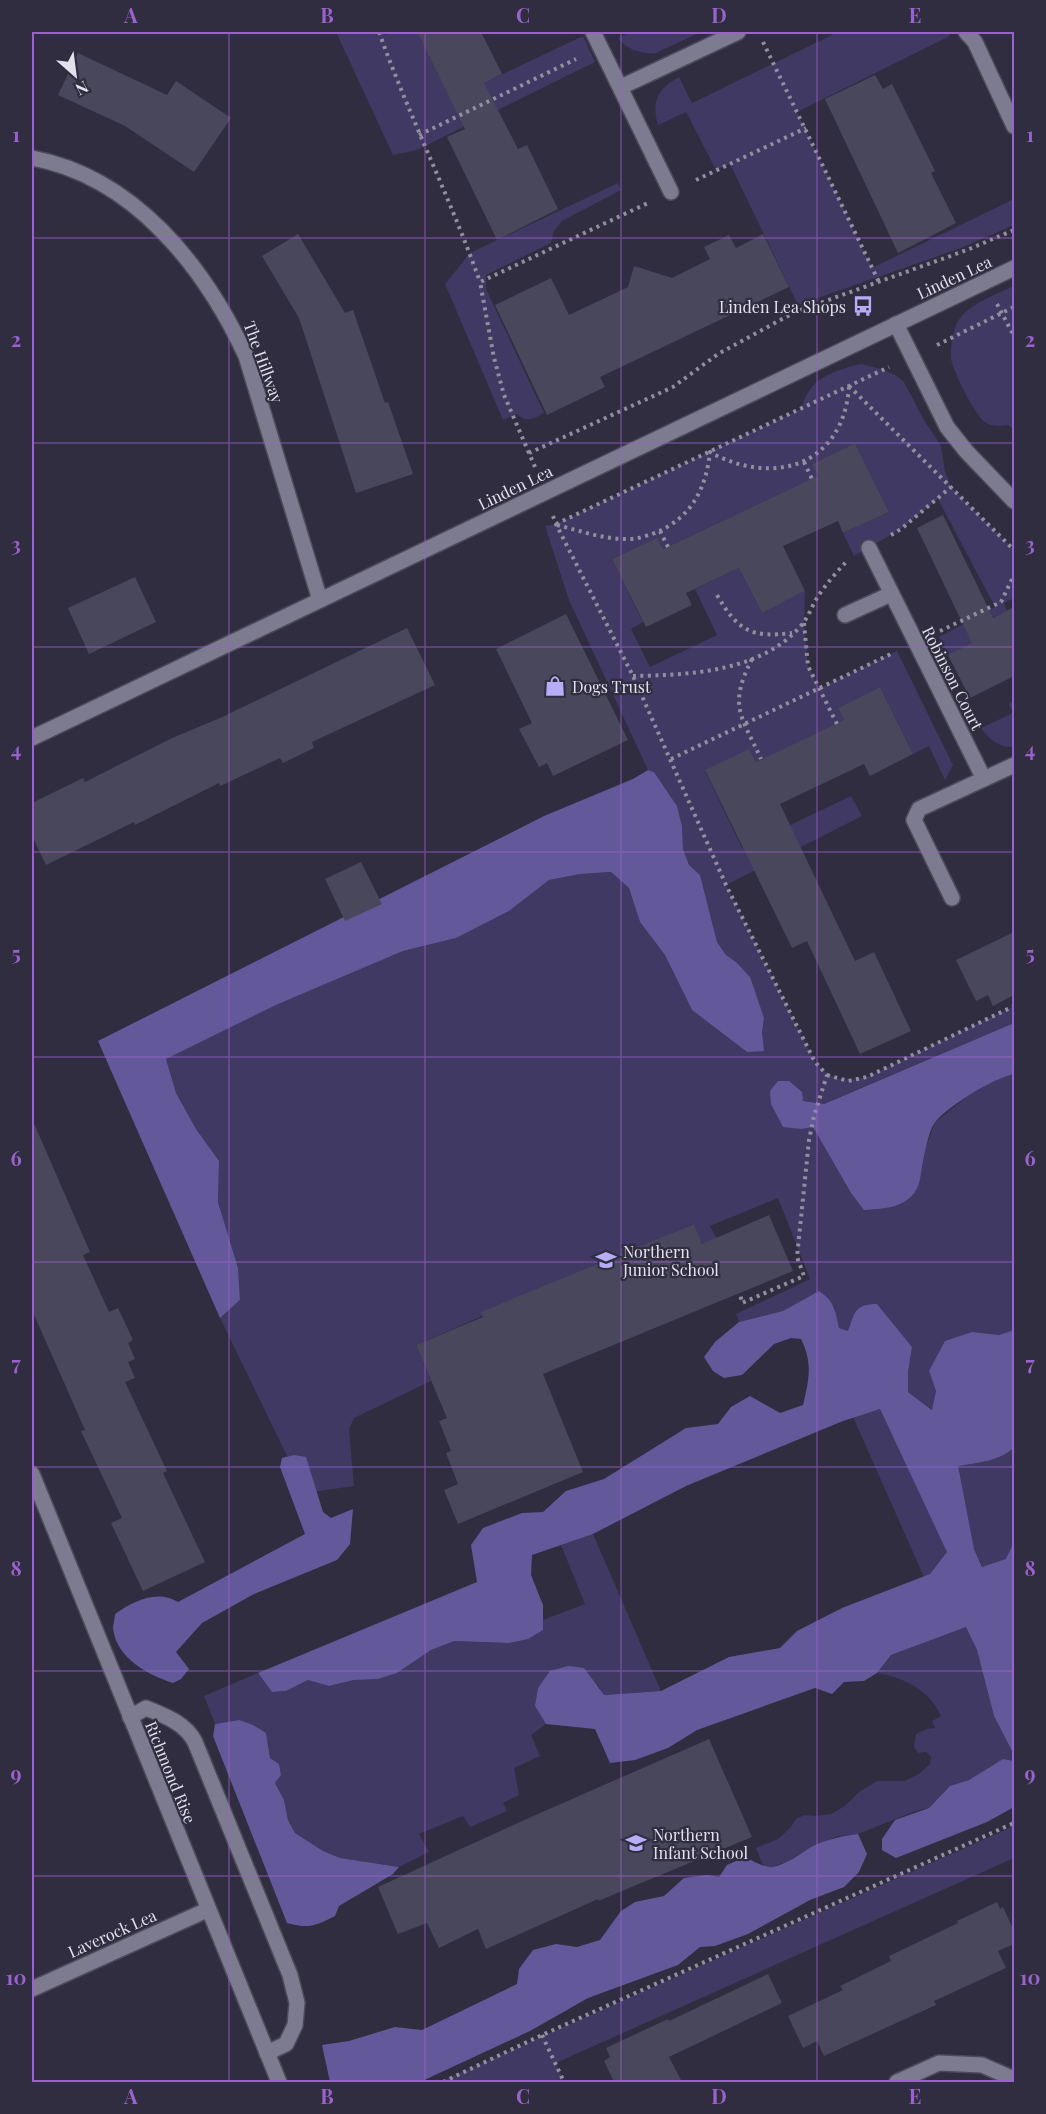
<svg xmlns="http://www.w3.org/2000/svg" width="1046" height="2114" font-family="'Playfair Display',serif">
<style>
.green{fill:#3f3963}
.forest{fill:#63599a}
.building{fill:#49475b}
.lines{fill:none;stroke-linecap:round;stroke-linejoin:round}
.minor-casing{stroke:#4c4a59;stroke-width:18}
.path{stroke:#918f9e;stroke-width:4;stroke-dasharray:3 4.5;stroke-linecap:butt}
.minor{stroke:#7d7b90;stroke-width:15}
.grid{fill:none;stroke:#9a62cd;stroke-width:1.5;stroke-opacity:0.55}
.labels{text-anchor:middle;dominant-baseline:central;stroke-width:4.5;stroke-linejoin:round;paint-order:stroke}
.street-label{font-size:16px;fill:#e2e1ed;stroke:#2f2d3f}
.poi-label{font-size:16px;fill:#e2e1ed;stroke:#2f2d3f;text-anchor:start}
.neatline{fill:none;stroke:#9a62cd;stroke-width:2}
.grid-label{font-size:20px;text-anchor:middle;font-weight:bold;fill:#9a62cd}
</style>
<rect width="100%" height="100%" fill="#2f2d3f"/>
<g class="green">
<polygon points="336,32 383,32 385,35 393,32 417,32 450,99 583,36 595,62 417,150 393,155"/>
<path d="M631 32H701L656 53C642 55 626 49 618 38Z"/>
<path d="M830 32H947L950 36 797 112 872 268 1014 199V225L961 248 798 305 730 164 716 170 686 112 658 125C651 102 658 88 679 77L692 103 832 35Z"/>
<path d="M618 183 621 190 562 221 554 231 551 243 486 275V289L544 413C533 419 526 423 517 414L503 420 445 284 470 253Z"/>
<path d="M1014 286V431L1009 425C1001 426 994 427 986 423 976 418 953 371 951 359 950 349 953 332 957 323 966 305 997 294 1014 286Z"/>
<path d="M862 364 884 370 895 375 904 382 924 420 941 446 945 471 951 487 1014 550V598L1004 603 1007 611 987 620 980 639 949 655 939 637 995 607 938 499 901 529 854 556 843 533 889 512 855 443 812 464 818 476 812 479 663 549 657 538 612 559 643 622 631 629 650 667 717 635 695 589 739 568 762 613 805 591 804 622 808 666 820 688 897 651 953 765 945 780 929 746 913 754 880 687 838 708 844 720 837 724 756 762 749 750 705 771 742 848 851 796 862 816 726 885 815 1062C832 1080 842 1082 867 1077L1014 1006V1023L823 1104 803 1101 802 1129 813 1127 851 1193 864 1210 916 1191 924 1152 935 1122 968 1096 1001 1077 1014 1074V1330L999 1335 972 1332 929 1371 936 1391 933 1410 908 1392V1372L912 1347 877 1304 849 1331 839 1328 835 1308 819 1291 783 1311 739 1322 736 1314 810 1279 778 1198 710 1226 717 1239 702 1244 693 1224 416 1345 431 1381 354 1418 349 1429 354 1486 305 1493 220 1318 240 1300 238 1268 218 1202 219 1161 196 1129 176 1093 166 1059 276 1005 403 951 456 938 509 911 549 880 580 874 611 872 629 888 640 922 665 955 692 1010 747 1052 762 1033 764 1018 736 962 726 955 717 942 700 875 689 865 683 849 682 826 677 806 654 772 648 770 569 600 545 526 556 524 801 409C808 388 814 381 834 372 844 369 852 365 862 364Z"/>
<path d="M1014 701V717L1012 718 1014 723V747C1000 748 989 740 981 728L1013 713 1009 704Z"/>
<polygon points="1014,1403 1014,1632 974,1549 945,1434"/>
<polygon points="880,1409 948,1552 930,1574 924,1577 853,1417"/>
<polygon points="593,1534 661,1691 603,1695 598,1685 535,1706 546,1724 531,1735 540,1756 514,1768 519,1795 503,1803 507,1811 470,1827 463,1816 419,1834 429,1852 399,1867 340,1858 323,1851 295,1833 288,1820 284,1800 275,1783 281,1775 279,1764 270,1758 266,1733 239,1720 215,1724 204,1696 258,1673 272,1692 286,1691 308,1680 329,1686 354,1680 378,1679 397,1673 431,1650 454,1641 509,1643 543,1630 543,1620 585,1604 561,1545"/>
<path d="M966 1627 977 1650 994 1716 1014 1755V1761L1003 1759 969 1780 950 1786 929 1808 916 1811 858 1834 838 1836 816 1845 786 1862 771 1867 763 1865 756 1848 778 1839 791 1827 796 1819 804 1815 816 1816 831 1814 845 1806 859 1792 877 1781H904L919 1774 930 1764 931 1757 926 1752 918 1753 914 1747 916 1734 927 1729 935 1728 932 1721 941 1716C929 1689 904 1678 877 1673L891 1655Z"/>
<polygon points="1014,1826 1014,1858 556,2063 564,2082 440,2082"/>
</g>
<g class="forest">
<polygon points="648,770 654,772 677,806 682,826 683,849 689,865 700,875 717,942 726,955 736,962 750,977 764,1018 762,1033 764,1051 747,1052 692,1010 665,955 640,922 629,888 611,872 580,874 549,880 509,911 456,938 403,951 276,1005 166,1059 176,1093 196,1129 219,1161 218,1202 238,1268 240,1300 220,1318 98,1041 544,816 633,779"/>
<path d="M1014 1023V1074C994 1078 950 1105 936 1121 930 1128 927 1143 925 1152 921 1164 922 1182 915 1192 904 1208 882 1209 864 1210L851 1193 813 1127 802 1129 783 1127 771 1104 770 1091 778 1081H789L802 1092 803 1101 824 1104Z"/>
<path d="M819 1291C834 1301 836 1311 839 1328L848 1331C855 1313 854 1304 877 1304L912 1347 908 1372V1392L932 1410 936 1391 929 1371 945 1341 972 1332 999 1335 1014 1330V1447C1001 1461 976 1463 958 1466L974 1549 982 1567 1006 1559 1014 1542V1755L994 1716 977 1650 966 1627 891 1655 877 1673 864 1681 844 1682 832 1694 815 1688 697 1730 668 1748 635 1760 610 1763 595 1729 546 1724 535 1706 538 1688 550 1671 568 1666 584 1668 604 1695 661 1691 729 1657 780 1648 797 1631 842 1608 930 1574 947 1552 880 1409 843 1421 686 1486 593 1534 532 1555 531 1575 543 1605V1630L528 1639 509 1643 454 1641 431 1650 397 1673 378 1679 354 1680 329 1686 308 1680 286 1691 272 1692 258 1673 477 1582 471 1545 483 1528 522 1513 543 1512 566 1491 604 1479 686 1428 718 1424 731 1407 750 1396 780 1413 803 1405C809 1380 813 1363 801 1339L791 1338 774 1344 742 1375 724 1378 713 1371 704 1357 715 1342 739 1322 783 1311Z"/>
<path d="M294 1455 306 1457 323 1512 331 1518 353 1509 350 1544 337 1560 254 1594 202 1623 176 1652 189 1669 181 1679 173 1683C148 1675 116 1658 113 1628 113 1624 115 1618 115 1614 133 1601 157 1589 178 1602L305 1534 280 1467 282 1458Z"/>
<path d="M239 1720 253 1725 266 1733 270 1758 279 1764 281 1775 275 1783 284 1800 288 1820 295 1833 323 1851 340 1858 399 1867 393 1874 339 1906 335 1916C316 1926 308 1929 287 1923L213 1736 215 1724Z"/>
<polygon points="1003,1759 1014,1761 1014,1807 987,1822 896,1858 882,1850 882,1839 895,1820 929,1808 950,1786 969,1780"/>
<path d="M858 1834 867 1854 859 1872 844 1887 810 1900 748 1934 715 1946 700 1947 678 1965 588 1998 530 2031 420 2082H330L322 2045 349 2041 395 2027 422 2030 517 1984 519 1969 533 1950 556 1944 577 1947 600 1940 621 1911 635 1902 664 1896 684 1878 707 1875 719 1877 727 1865 745 1857C753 1861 763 1867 772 1867 786 1865 801 1853 813 1846 828 1839 842 1836 858 1834Z"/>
</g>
<g class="building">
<polygon points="417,32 481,32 502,74 484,83 518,149 527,145 558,209 497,240 447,137 465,129"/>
<polygon points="78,53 167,95 176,81 231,118 194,172 125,126 58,95"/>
<polygon points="875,75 883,89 892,84 935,171 931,173 956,223 898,253 825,99"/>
<polygon points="298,234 345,313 353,310 385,403 388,402 413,474 356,493 299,318 262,256"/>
<polygon points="763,234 789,287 600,377 605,387 547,415 495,305 551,278 569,315 628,287 634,266 672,278 710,259 704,247 729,235 736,248"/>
<polygon points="855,443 889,512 843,533 838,521 783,546 805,591 762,613 739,568 686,593 692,605 646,627 612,559 657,538 663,549 818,476 812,464"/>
<polygon points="943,515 993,618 1014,607 1014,676 970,698 948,655 972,643 917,528"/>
<polygon points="135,577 156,622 89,654 68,608"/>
<polygon points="566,614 628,740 553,776 547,763 539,767 519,729 532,723 496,649"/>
<polygon points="407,628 435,685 312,742 314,748 283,763 280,758 220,786 219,783 135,825 134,822 46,865 32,836 32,803 83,778 85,782 170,739 220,718"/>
<polygon points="880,687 913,754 870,776 864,764 780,804 855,961 874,952 911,1031 860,1054 807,941 792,948 705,770 749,749 756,762 844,720 838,708"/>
<polygon points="361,862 382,904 345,921 325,879"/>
<polygon points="1014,932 1014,995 993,1006 988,995 976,1001 956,960"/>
<polygon points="32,1119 90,1252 83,1255 109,1312 118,1308 133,1340 128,1343 135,1359 128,1362 135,1378 125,1382 167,1471 163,1473 205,1562 143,1591 111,1523 122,1518 81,1431 85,1430 32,1310"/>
<polygon points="769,1215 793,1271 543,1374 583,1472 458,1524 444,1490 458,1484 446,1453 451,1451 439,1421 447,1418 416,1345 483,1317 481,1312 694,1224 702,1244"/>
<polygon points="709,1739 752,1837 598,1901 598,1899 486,1949 478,1929 439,1948 427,1923 398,1934 378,1887 531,1817"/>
<polygon points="997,1902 1000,1909 1003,1907 1014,1931 1014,1944 998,1951 1006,1968 934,2001 936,2005 824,2056 817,2041 803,2048 788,2016 843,1990 840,1986 891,1961 889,1956 958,1923 957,1921"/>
<polygon points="768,1974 782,2003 669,2057 682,2082 614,2082 604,2061 610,2057 606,2048 668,2019 669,2021"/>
</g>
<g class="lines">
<g class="minor-casing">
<g id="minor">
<polyline points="593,32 671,192"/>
<polyline points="966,32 975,42 1014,126"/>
<polyline points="621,87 738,32"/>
<path d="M32 158C134 177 204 266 246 356L320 600"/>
<polyline points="896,324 947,427 966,451 1014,501"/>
<polyline points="869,548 984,779"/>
<polyline points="845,615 891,594"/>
<polyline points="32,738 1014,268"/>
<polyline points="952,898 914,820 919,809 1014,765"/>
<polyline points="32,1474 279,2082"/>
<path d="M130 1717 146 1708C166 1716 186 1724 195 1742L290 1975 297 2003 295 2025 286 2044 267 2053"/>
<polyline points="32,1989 207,1910"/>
<polyline points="897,2082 939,2063 982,2065 1014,2079"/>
</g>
</g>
<g class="path">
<path d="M379 32C409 116 450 197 480 282"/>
<polyline points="763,42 879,282"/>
<polyline points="419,135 576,59"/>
<polyline points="696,180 806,128"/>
<polyline points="997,304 1014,336"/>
<polyline points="937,345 1014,307"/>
<polyline points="849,386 1014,550"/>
<polyline points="529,453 504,395 494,358 480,282 648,203"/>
<polyline points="804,462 812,479"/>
<polyline points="535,467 529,453 673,387 718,354 795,312 967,250 1014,230"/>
<polyline points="553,516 556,524 633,676 726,885 815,1062 827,1075 814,1116 809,1140 797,1257 804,1276 742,1303 740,1293"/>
<polyline points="556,524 889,367"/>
<path d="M557 525C581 531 605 540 630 539 637 539 645 536 652 534 690 520 706 490 710 452 773 487 843 466 849 387"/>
<polyline points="660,531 668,547"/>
<polyline points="891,535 901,529 951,487"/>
<path d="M717 595C738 631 751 638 792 633"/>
<polyline points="804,623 808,666 837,724"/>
<polyline points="940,631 1001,602 1014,575"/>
<path d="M752 659C728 706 741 715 761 759"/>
<path d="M633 676C690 675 765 672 804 622 809 615 812 606 817 598 825 585 836 573 846 562"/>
<polyline points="671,759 893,653"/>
<polyline points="827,1075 848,1081 867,1077 1014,1006"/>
<polyline points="542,2035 564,2082"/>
<polyline points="443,2082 542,2035 1014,1823"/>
</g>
<use href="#minor" class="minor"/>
</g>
<path class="grid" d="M229 32V2082M425 32V2082M621 32V2082M817 32V2082M32 238H1014M32 443H1014M32 647H1014M32 852H1014M32 1057H1014M32 1262H1014M32 1467H1014M32 1671H1014M32 1876H1014"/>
<defs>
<g id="bus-bare" transform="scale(1.62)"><path d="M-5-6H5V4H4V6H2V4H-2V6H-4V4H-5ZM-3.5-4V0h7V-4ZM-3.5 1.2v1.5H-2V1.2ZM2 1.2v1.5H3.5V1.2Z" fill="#b6acf8" stroke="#2f2d3f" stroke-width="2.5" paint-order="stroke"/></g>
<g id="shop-bare" transform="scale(1.62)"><path d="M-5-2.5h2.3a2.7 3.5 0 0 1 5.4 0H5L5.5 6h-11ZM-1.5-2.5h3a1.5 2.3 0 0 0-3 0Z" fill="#b6acf8" stroke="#2f2d3f" stroke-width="2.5" paint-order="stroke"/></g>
<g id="school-bare" transform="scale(1.62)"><path d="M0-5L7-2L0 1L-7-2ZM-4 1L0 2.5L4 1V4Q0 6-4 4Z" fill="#b6acf8" stroke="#2f2d3f" stroke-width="2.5" paint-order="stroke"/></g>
</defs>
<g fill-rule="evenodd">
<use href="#bus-bare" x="863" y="306"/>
<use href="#shop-bare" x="555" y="686"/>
<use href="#school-bare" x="606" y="1260"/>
<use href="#school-bare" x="636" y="1843"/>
</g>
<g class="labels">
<g class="street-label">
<text transform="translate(954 277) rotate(-25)">Linden Lea</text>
<text transform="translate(264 362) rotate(70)">The Hillway</text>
<text transform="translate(515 487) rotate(-26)">Linden Lea</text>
<text transform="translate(953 678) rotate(63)">Robinson Court</text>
<text transform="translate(171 1772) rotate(68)">Richmond Rise</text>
<text transform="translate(112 1933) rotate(-24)">Laverock Lea</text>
</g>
<g class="poi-label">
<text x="846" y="306" text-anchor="end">Linden Lea Shops</text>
<text x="572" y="686">Dogs Trust</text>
<text x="623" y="1251">Northern<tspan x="623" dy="18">Junior School</tspan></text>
<text x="653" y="1834">Northern<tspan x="653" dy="18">Infant School</tspan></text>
</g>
</g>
<rect width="1046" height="2114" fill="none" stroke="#2f2d3f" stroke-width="66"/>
<g transform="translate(75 75) rotate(152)" stroke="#2f2d3f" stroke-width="4.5" paint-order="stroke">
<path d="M0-4.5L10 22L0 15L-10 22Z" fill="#e2e1ed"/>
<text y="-9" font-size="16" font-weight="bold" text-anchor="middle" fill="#e2e1ed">N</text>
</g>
<rect x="33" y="33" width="980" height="2048" class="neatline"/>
<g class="grid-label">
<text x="131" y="23">A</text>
<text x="327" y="23">B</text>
<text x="523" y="23">C</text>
<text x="719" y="23">D</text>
<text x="915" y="23">E</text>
<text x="16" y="142">1</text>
<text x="1030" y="142">1</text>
<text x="16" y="347">2</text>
<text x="1030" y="347">2</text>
<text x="16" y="552">3</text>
<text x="1030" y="552">3</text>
<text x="16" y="757">4</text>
<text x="1030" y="757">4</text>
<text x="16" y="961">5</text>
<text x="1030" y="961">5</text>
<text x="16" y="1166">6</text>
<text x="1030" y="1166">6</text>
<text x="16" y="1371">7</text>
<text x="1030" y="1371">7</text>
<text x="16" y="1576">8</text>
<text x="1030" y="1576">8</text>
<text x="16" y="1781">9</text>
<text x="1030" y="1781">9</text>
<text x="16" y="1985">10</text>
<text x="1030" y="1985">10</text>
<text x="131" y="2104">A</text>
<text x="327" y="2104">B</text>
<text x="523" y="2104">C</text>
<text x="719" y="2104">D</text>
<text x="915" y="2104">E</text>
</g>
</svg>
